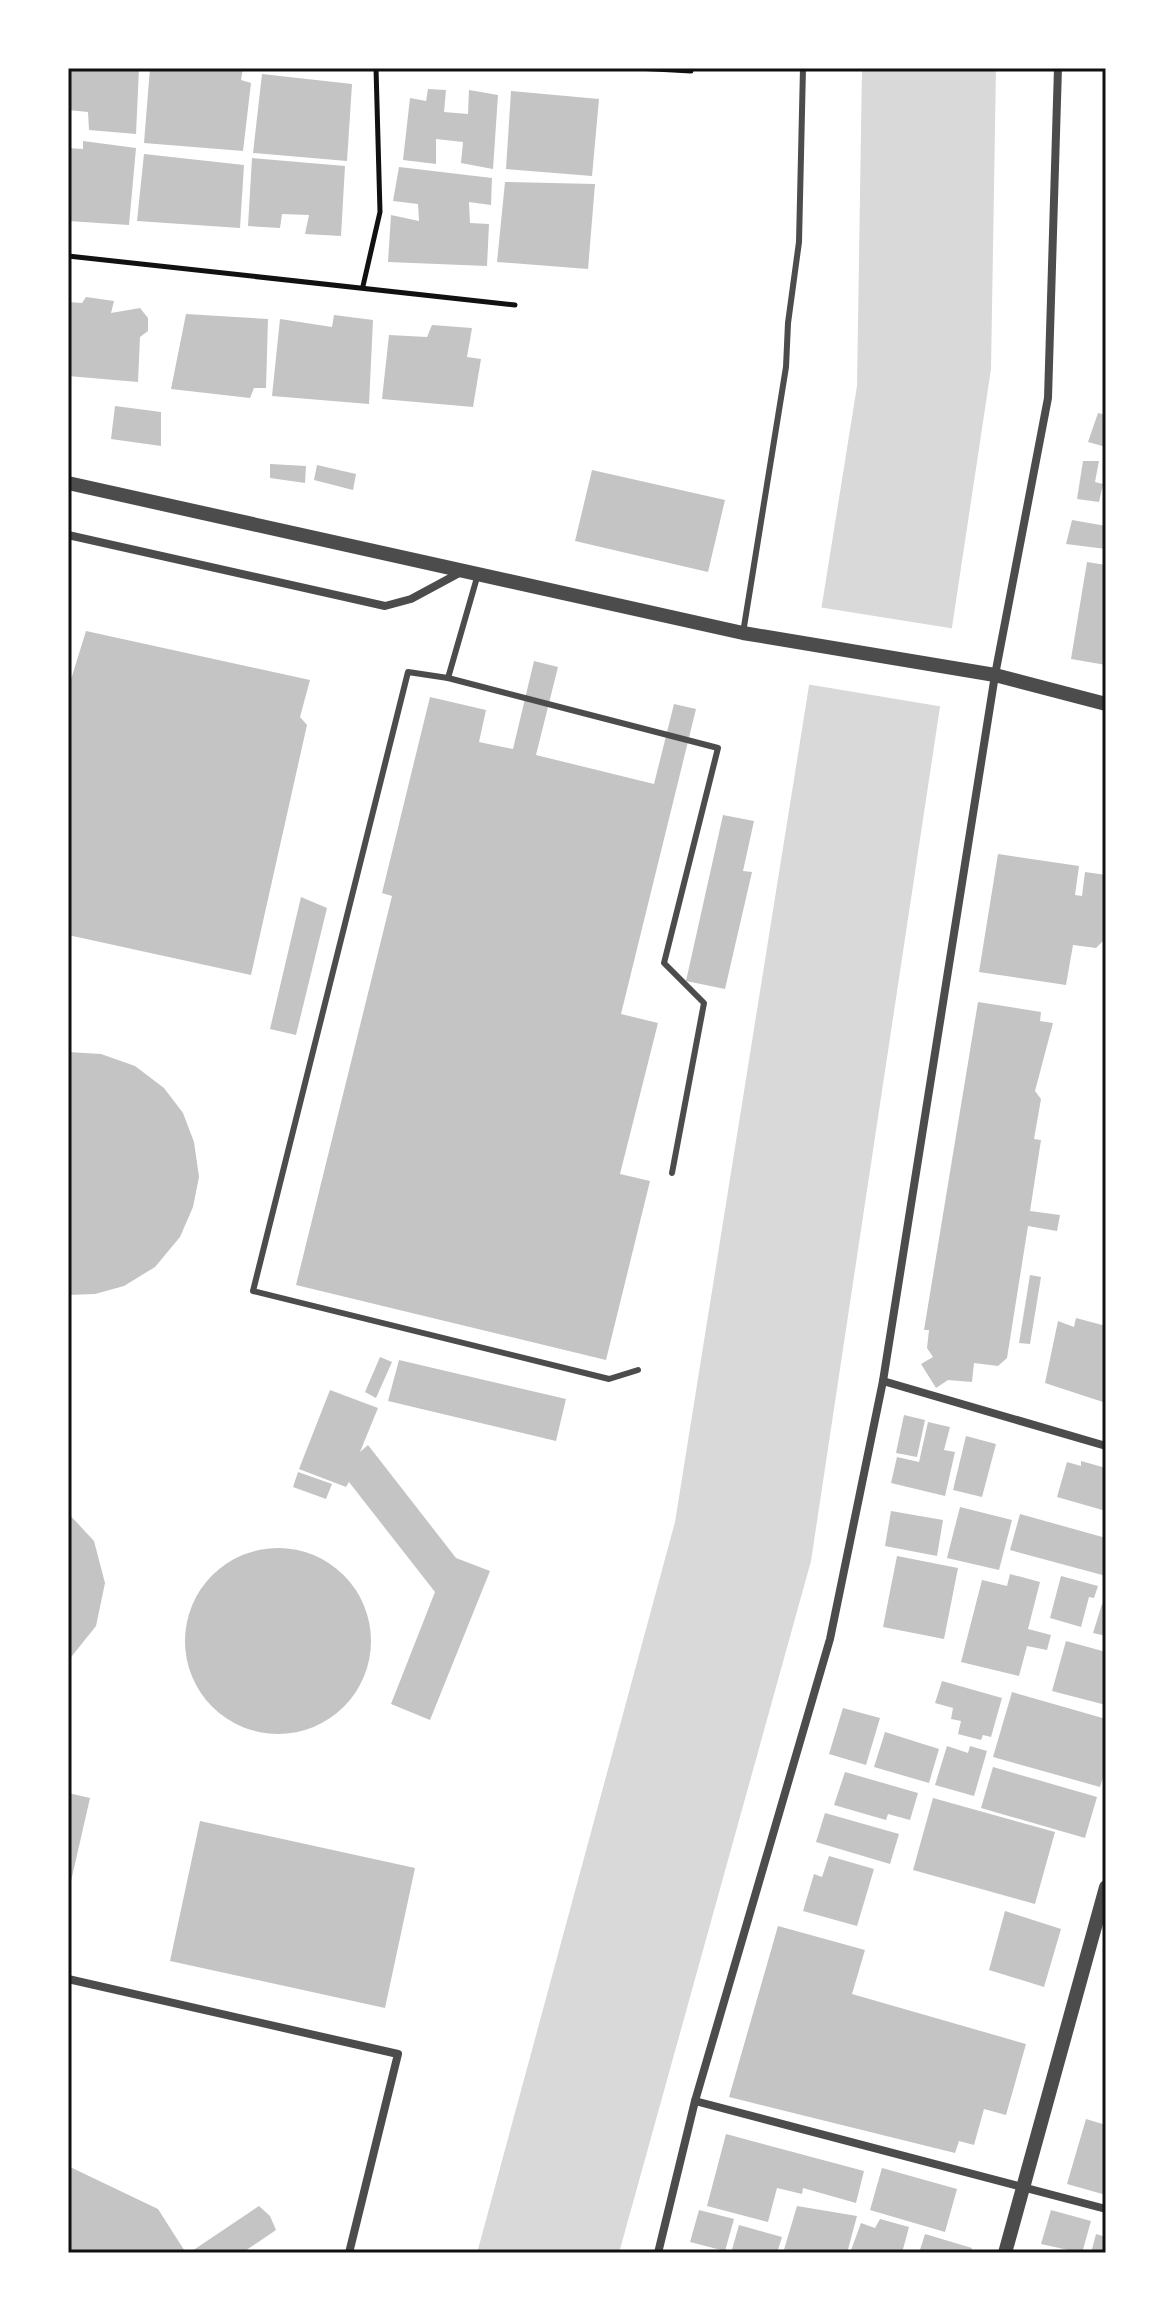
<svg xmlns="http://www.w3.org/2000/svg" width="1174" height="2321" font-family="'DM Sans',sans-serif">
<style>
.water{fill:#d9d9d9}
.pier{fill:#fff}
.building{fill:#c4c4c4}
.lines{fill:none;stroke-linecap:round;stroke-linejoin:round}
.path{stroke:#111;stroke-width:5}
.service{stroke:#4c4c4c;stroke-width:6}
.minor{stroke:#4c4c4c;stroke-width:8}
.tertiary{stroke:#4c4c4c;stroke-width:14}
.neatline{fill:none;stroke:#111;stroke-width:3}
</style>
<rect width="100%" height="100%" fill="#fff"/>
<polygon class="water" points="862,68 996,68 991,369 811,1561 619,2253 477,2253 675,1522 857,386"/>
<polygon class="pier" points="818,607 956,629 944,707 806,684"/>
<g class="building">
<polygon points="68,68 139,68 136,134 89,130 88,112 68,110"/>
<polygon points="150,68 243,68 241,80 251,83 243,151 144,143"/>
<polygon points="262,74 352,84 347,161 253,153"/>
<polygon points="428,89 446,90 444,112 468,114 469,90 498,95 493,169 461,163 463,142 436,139 436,164 403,160 410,98 426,101"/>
<polygon points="511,91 599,99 592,176 506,169"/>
<polygon points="83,141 136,148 129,225 68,221 68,148 83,149"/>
<polygon points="144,154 244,165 240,228 137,221"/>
<polygon points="252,158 345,166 341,236 305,234 309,215 282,214 280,228 248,226"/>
<polygon points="399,167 492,178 491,205 469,202 470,223 489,224 487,266 388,262 391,215 419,221 418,204 393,201"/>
<polygon points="505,182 595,184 588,269 497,262"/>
<polygon points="86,297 114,301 111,313 140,308 148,318 148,331 140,337 138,382 68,376 68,302 82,303"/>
<polygon points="186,314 268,319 266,388 254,388 250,398 171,389"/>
<polygon points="334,315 373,320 369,404 272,396 280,319 332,327"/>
<polygon points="432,325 472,328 467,357 481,359 473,407 382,399 389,335 427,337"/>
<polygon points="115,406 161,412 161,446 111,439"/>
<polygon points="1098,413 1106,415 1106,447 1088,442"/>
<polygon points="1083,461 1099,461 1095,482 1103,484 1099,502 1077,499"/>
<polygon points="270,464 306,466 305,483 270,478"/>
<polygon points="317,465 356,474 353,490 314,480"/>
<polygon points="592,470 725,500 708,572 575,541"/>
<polygon points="1072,520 1106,526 1106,549 1066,544"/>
<polygon points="1087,562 1106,565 1106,665 1071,659"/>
<polygon points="86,631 310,680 300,717 307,725 251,975 68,935 68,689"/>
<polygon points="534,661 558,667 536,755 654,784 674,704 696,709 621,1014 658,1023 620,1174 650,1181 606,1360 296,1285 392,896 382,893 430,697 486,710 479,742 513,749"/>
<polygon points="723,815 754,821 743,871 752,872 725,989 686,981"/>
<polygon points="998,854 1079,866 1075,895 1082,896 1085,872 1106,875 1106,938 1096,948 1073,945 1066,985 979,972"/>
<polygon points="301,897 327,908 296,1035 270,1029"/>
<polygon points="978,1002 1041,1012 1040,1021 1053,1023 1035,1091 1041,1099 1034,1139 1041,1140 1030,1211 1060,1215 1057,1231 1028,1226 1007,1358 998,1366 974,1363 972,1382 948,1380 936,1388 921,1364 933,1357 927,1348 929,1330 924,1330"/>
<polygon points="68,1052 101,1054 135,1066 164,1088 183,1113 194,1142 199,1177 193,1207 180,1237 155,1267 124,1286 95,1294 68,1295"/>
<polygon points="1030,1275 1041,1277 1030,1344 1019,1343"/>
<polygon points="1076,1318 1106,1326 1106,1403 1045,1383 1058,1321 1074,1327"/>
<polygon points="380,1357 392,1362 376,1398 365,1392"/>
<polygon points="399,1360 566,1399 556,1441 388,1401"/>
<polygon points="330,1390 378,1408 360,1452 368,1445 456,1558 490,1571 430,1720 391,1704 435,1592 349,1482 346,1487 299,1469"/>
<polygon points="904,1415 925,1420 917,1457 896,1453"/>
<polygon points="928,1422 950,1427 944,1450 955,1452 945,1496 891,1483 897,1457 919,1462"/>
<polygon points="966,1436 996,1444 982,1497 953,1490"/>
<polygon points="1081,1461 1106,1468 1106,1511 1057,1497 1067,1462 1081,1466"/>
<polygon points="298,1472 332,1484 326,1499 293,1487"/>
<polygon points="960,1507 1012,1520 999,1570 947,1558"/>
<polygon points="891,1511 943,1520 937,1556 885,1546"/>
<polygon points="68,1513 94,1541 105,1583 96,1626 68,1661"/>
<polygon points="1020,1514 1106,1538 1106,1576 1010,1550"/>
<circle cx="278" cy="1641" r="93"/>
<polygon points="897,1556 958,1568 944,1639 883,1627"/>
<polygon points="1010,1574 1040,1582 1028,1629 1051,1635 1047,1650 1027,1646 1019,1676 961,1662 982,1580 1007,1586"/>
<polygon points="1061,1576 1098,1586 1094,1598 1089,1597 1081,1627 1050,1618"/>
<polygon points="1102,1604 1106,1605 1106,1636 1093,1633"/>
<polygon points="1066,1641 1106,1652 1106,1705 1052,1691"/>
<polygon points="942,1681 1002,1698 991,1737 983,1735 981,1740 958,1734 961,1721 951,1719 953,1708 935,1703"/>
<polygon points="1012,1692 1106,1719 1106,1768 1100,1787 993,1757"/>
<polygon points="843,1708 880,1718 866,1765 829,1754"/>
<polygon points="885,1732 939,1749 929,1783 874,1767"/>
<polygon points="947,1746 968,1753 970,1746 987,1751 974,1796 935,1785"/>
<polygon points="993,1767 1097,1797 1085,1838 981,1808"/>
<polygon points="845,1772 918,1793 910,1820 888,1814 886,1820 834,1805"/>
<polygon points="68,1793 90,1798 69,1890 68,1890"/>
<polygon points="933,1798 1055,1832 1035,1904 913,1870"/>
<polygon points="825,1813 899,1834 890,1864 816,1842"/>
<polygon points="200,1821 415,1868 385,2008 170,1961"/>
<polygon points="829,1856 874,1869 857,1926 803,1911 814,1874 822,1877"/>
<polygon points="1005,1911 1061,1929 1044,1987 989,1970"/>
<polygon points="778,1926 865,1950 852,1994 1026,2044 1006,2115 984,2109 974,2145 959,2141 955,2153 729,2097"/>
<polygon points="1086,2119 1106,2125 1106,2195 1067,2184"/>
<polygon points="726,2134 864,2171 856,2203 803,2188 802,2194 777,2188 768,2222 707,2206"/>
<polygon points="68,2166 158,2209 186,2253 68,2253"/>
<polygon points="882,2168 957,2189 945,2232 870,2210"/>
<polygon points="259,2206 270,2216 276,2230 242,2253 189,2253"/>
<polygon points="797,2206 857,2216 847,2253 783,2253"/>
<polygon points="699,2210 734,2219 725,2251 690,2242"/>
<polygon points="1051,2210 1091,2221 1082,2253 1041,2244"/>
<polygon points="880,2219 909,2227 902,2253 850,2253 861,2223 875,2228"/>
<polygon points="739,2225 782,2237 777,2253 731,2253"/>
<polygon points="925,2234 972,2248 970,2253 919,2253"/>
<polygon points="1096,2234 1106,2237 1106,2253 1091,2253"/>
</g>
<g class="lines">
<g class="path">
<polyline points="637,68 691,71"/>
<polyline points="68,256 515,305"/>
<polyline points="363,286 380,212 376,68"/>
</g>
<g class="service">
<polyline points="743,633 786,367 788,323 799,242 803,68"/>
<polyline points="448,678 478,574"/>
<polyline points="638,1370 609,1379 253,1291 408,672 448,678 718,748 664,963 704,1003 672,1173"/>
</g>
<g class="minor">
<polyline points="68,535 385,606 411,599 463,571"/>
<polyline points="883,1381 1106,1446"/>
<polyline points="68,1979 398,2054 349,2253"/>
<polyline points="695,2101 1106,2209"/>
<polyline points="658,2253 695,2101 830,1639 883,1381 995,675 1048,398 1058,68"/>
</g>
<g class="tertiary">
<polyline points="68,483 743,633 995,675 1106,704"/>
<polyline points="1005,2253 1106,1887"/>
</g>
</g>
<rect width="1174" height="2321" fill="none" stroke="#ffffff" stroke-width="140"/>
<rect x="70" y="70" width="1034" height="2181" class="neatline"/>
</svg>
